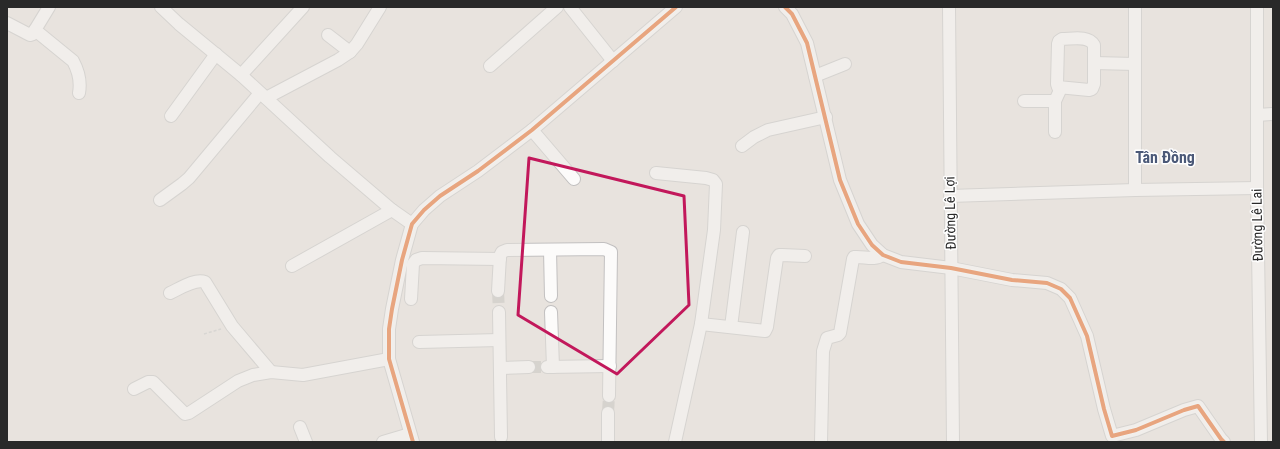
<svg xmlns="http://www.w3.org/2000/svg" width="1280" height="449" font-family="'Roboto Condensed',sans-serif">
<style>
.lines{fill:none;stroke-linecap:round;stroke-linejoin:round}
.minor-tunnel{stroke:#c2beba;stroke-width:12;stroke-dasharray:12 6;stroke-linecap:butt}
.minor-casing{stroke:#c2c0c0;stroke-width:14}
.path{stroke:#c6c5c5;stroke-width:1.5;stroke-dasharray:3 2;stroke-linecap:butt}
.minor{stroke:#fcfbfa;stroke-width:12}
.cycleway-casing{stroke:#fff;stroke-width:6}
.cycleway{stroke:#e8590c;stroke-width:4}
.marked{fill:none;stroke:#c2185b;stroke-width:3;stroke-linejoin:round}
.labels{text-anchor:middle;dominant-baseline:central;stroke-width:3;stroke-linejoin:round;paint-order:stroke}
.street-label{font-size:14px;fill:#292929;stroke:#fff}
.quarter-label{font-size:16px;font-weight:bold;fill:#4b5978;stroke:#fff}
</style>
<rect width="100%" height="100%" fill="#e8e3de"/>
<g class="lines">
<g class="minor-tunnel">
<polyline points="498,291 499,312"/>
<polyline points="529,367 547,367"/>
<polyline points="608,413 609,396"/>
</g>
<g class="minor-casing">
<g id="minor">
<path d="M49 7 35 30 73 61C79 72 81 82 79 93"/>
<polyline points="161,7 179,24 241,75 330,157 392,210 412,224"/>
<polyline points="570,7 613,61"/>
<polyline points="785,7 792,14 807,43 840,180 858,224 872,245 883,255 901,262 951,268 1012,280 1047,283 1061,289 1070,298 1087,336 1104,409 1112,436 1136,430 1184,410 1198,406 1221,439 1224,442"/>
<polyline points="949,7 953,442"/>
<polyline points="1257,7 1257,188 1261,442"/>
<polyline points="7,23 30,35 33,34 35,30"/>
<polyline points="328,35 350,52"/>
<path d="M1062 39C1072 39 1088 35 1094 45V84L1092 89 1089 90 1058 87 1057 84 1058 44 1059 41Z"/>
<polyline points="1094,63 1135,64"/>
<polyline points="490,66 557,7"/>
<polyline points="241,75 303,7"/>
<polyline points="815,76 845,64"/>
<polyline points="266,98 338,60 350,52 357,44 380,7"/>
<polyline points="1024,101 1055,101 1061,88"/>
<polyline points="1257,115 1273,114"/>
<polyline points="171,116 216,54"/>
<polyline points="532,130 574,179"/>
<polyline points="1055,132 1055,101"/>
<polyline points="742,146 754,137 768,130 826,117"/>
<polyline points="656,173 706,178 713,180 716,184 714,230 701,324 675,442"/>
<polyline points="1135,190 1135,7"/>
<polyline points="950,196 1135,190 1257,188"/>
<polyline points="160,200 182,184 189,178 260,93"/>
<polyline points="550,250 551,296"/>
<polyline points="292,266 392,210"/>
<polyline points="498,291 500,256 502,252 507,250 604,249 611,252 609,396"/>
<path d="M170 293C179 289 195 278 205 282L232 326 271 372"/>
<polyline points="411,299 413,264 416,260 422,258 500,259"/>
<polyline points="499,312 501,437"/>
<polyline points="551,312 553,367"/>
<polyline points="701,324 765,331 767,327 777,258 779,255 782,255 805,256"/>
<polyline points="731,327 743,232"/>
<polyline points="419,342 499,340"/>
<polyline points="547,367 610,366"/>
<polyline points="500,368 529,367"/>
<polyline points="134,389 148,382 153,382 185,414 189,413 238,381 253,375 271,372 303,375 389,359"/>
<polyline points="300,427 306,442"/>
<polyline points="383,442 410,434"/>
<polyline points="413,442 389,359 389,329 392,309 402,260 412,224 424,210 440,196 478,171 532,130 676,7"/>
<polyline points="608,442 608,413"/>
<path d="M821 442 823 351 827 338 838 335 840 333 853 259 854 257C864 256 874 261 883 255"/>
</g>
</g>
<polyline class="path" points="204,334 221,329"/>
<use href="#minor" class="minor"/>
<g class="cycleway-casing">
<g id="cycleway">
<polyline points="785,7 792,14 807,43 840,180 858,224 872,245 883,255 901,262 951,268 1012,280 1047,283 1061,289 1070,298 1087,336 1104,409 1112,436 1136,430 1184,410 1198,406 1221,439 1224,442"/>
<polyline points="413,442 389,359 389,329 392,309 402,260 412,224 424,210 440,196 478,171 532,130 676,7"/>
</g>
</g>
<use href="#cycleway" class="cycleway"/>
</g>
<path d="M0 0H1280V449H0ZM529 158 684 196 689 305 617 374 518 315Z" fill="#e8e3de" fill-opacity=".55" fill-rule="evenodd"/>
<path class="marked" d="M529 158 684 196 689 305 617 374 518 315Z"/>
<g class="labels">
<g class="street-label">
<text transform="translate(950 213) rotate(-91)">Đường Lê Lợi</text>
<text transform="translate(1257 225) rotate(-91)">Đường Lê Lai</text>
</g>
<g class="quarter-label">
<text x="1165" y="157">Tân Đồng</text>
</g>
</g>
<rect width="1280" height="449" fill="none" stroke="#292929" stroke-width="16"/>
</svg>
